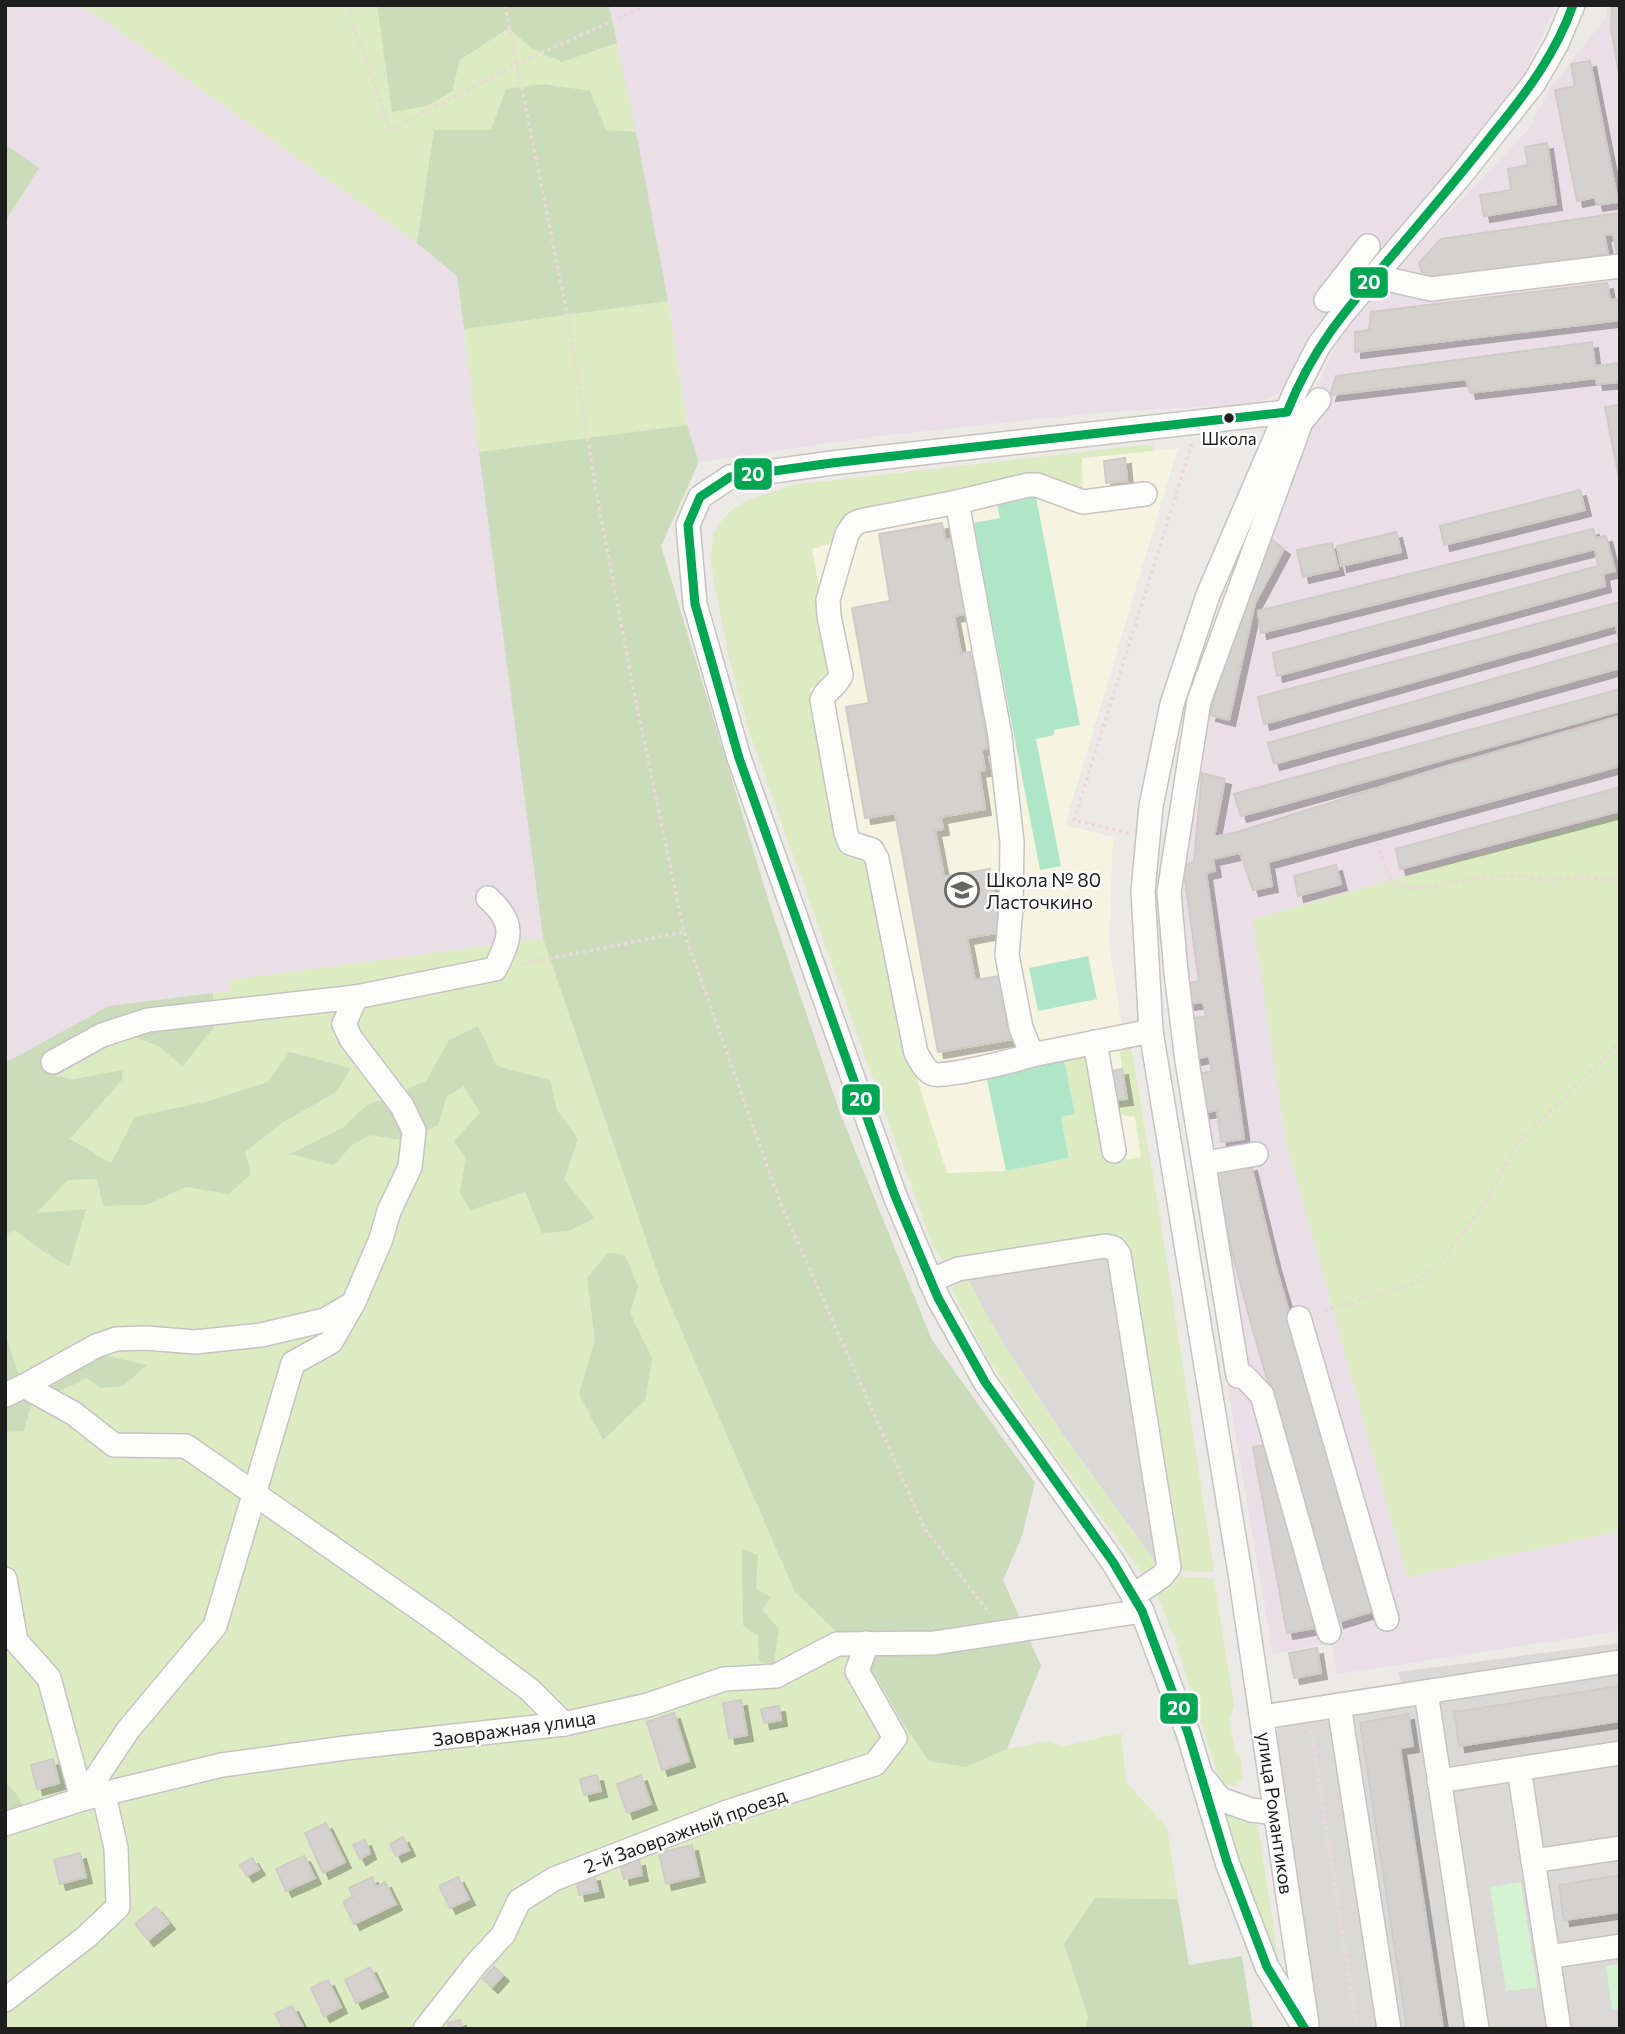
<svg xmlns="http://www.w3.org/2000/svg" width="1625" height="2034" font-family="Commissioner,sans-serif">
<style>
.residential{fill:#dbd9d8}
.industrial{fill:#eadee7}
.education{fill:#f6f3e1}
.religious{fill:#dad9d8}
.grass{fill:#ddebc3}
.forest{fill:#cadcba}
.park{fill:#d4f3d0}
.pitch{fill:#afe6c8}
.building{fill:#d4d1cf;stroke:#d0cbc7;stroke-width:2;filter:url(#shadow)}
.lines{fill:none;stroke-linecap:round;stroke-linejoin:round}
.minor-casing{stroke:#c5c4c2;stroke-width:26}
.path{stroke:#ebd8d8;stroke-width:3.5;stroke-dasharray:3.5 3.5;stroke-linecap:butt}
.minor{stroke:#fcfcfb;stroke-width:23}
.bus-1-casing{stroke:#fff;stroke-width:14}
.bus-1{stroke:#00a651;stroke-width:9}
.bus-dot{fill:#1e1e1e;stroke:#fff;stroke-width:2.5}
.labels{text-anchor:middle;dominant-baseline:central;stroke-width:5;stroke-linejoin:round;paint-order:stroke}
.bus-label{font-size:17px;fill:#1e1e1e;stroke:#fff}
.poi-label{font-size:19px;fill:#1e1e1e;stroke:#fff;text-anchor:start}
.street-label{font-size:19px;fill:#1e1e1e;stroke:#fff}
.line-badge{stroke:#fff;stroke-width:2.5}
.badge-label{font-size:19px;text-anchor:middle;font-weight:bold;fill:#fff}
</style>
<defs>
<filter id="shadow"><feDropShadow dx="6" dy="6" stdDeviation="0" flood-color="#0004"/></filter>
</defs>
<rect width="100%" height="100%" fill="#ece9e6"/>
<polygon class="residential" points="1620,1643 1620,2029 1319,2029 1275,1736 1280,1725 1405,1703 1399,1672"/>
<g class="industrial">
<polygon points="5,5 74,5 98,16 417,243 457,276 543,938 229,980 229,991 110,1006 5,1063 5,222 39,168 5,144"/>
<polygon points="609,5 1556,5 1523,77 1464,153 1330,314 1287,389 1261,402 1235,405 1093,413 871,437 699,462 687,425 668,301"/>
<polygon points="1607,5 1620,5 1620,815 1253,919 1407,1577 1620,1531 1620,1631 1337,1674 1331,1643 1273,1654 1225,1371 1158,930 1157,891 1162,838 1170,835 1191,721 1183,716 1246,543 1342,332 1386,278 1529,129 1550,89 1606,17"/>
</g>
<polygon class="education" points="1178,448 1065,825 1113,837 1109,943 1150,1213 942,1250 733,518 1082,458"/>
<g class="religious">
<polygon points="1111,1235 1123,1240 1128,1254 1179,1571 1176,1580 1166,1586 1155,1562 1064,1436 992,1326 968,1279 965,1257"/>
<polygon points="1620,1766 1620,1780 1558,1789 1556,1776"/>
<polygon points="1620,1824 1620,1837 1584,1843 1582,1829"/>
</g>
<g class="grass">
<polygon points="74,5 377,5 392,111 460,60 510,28 532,49 562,62 617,43 636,132 434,130 417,243 98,16"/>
<polygon points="668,301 687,425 479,452 464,329"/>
<path d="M1153 444V451L1082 458 1083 496 1039 478 845 518 835 542 812 549 834 670 824 684 810 688 844 855H865L890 953 917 1079 947 1173 1006 1171 1069 1158 1061 1117 1075 1114 1064 1059 1083 1052 1093 1066 1108 1163 1141 1157 1135 1116C1124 1118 1114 1113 1112 1101L1127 1099 1120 1053V1047L1130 1042 1160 1216 1214 1572 1179 1571 1128 1254 1123 1241 1110 1235 942 1261 931 1241 750 734 729 658 713 577 711 560 713 535 724 517 734 508 746 501 792 485Z"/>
<polygon points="1620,815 1620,1531 1407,1577 1286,1140 1253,919"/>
<polygon points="543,938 662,1286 795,1592 839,1634 878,1680 904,1725 966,1767 1007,1749 1048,1741 1064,1746 1121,1733 1126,1782 1167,1827 1178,1899 1095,1898 1064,1944 1088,2017 1086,2029 5,2029 5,1818 16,1793 5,1781 5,1432 24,1431 31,1406 87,1378 100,1388 146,1365 103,1355 58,1383 18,1373 5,1333 5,1235 15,1230 38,1248 69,1267 35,1213 68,1180 97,1179 103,1206 146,1205 186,1187 229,1194 245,1152 283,1122 335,1093 289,1052 268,1082 208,1101 112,1164 70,1139 122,1080 123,1071 74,1079 55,1077 128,1035 158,1046 214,1027 213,993 229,991 229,980"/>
<path d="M968 1279C1019 1380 1089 1470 1155 1562L1151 1569 1143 1574 1028 1418 987 1357 952 1290 956 1282Z"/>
<polygon points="1177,1576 1214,1579 1234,1706 1229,1720 1235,1751 1240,1755 1243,1779 1234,1786 1225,1784 1218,1774 1174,1637 1157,1594 1176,1580"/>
<polygon points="1225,1810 1258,1826 1280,1971 1219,1821"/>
</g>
<g class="forest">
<polygon points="377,5 609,5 617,43 562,62 532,49 509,28 460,60 452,91 427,106 392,112"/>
<polygon points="544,84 590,91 606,130 636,132 668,301 464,329 457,276 417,243 434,130 491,130 506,89"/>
<polygon points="5,144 39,168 5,222"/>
<polygon points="687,425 699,462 661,546 772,912 840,1113 932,1340 1035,1483 1022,1536 1003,1580 1041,1666 1007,1749 966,1767 929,1761 904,1725 878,1680 839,1634 795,1592 662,1286 543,938 479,452"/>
<polygon points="213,993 214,1027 183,1066 158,1046 128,1035 56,1076 74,1079 123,1070 122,1080 70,1139 111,1163 135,1117 208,1101 268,1082 289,1052 351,1068 335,1093 283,1122 245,1152 251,1174 229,1194 186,1187 146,1205 103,1206 97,1179 68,1180 36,1213 86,1209 69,1267 38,1248 15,1230 5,1235 5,1063 109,1006"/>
<polygon points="478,1026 497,1066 550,1080 557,1110 578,1139 564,1180 595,1218 569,1231 542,1233 525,1192 471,1210 460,1193 466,1158 454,1141 480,1113 464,1086 447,1096 438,1125 405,1141 370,1135 352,1145 334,1165 290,1154 344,1127 366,1106 426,1081 449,1040"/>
<polygon points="608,1253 625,1255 638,1287 630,1313 652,1358 645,1400 603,1440 579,1394 595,1340 587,1278"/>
<polygon points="5,1333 18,1373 57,1383 103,1355 147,1365 123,1386 100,1388 87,1378 31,1406 24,1431 5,1432"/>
<polygon points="742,1549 758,1555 756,1589 771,1597 762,1610 779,1629 774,1663 759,1662 758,1636 743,1625"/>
<polygon points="5,1781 16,1793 24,1809 5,1818"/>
<polygon points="1095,1898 1178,1899 1189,1965 1242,1956 1253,2029 1086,2029 1088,2017 1064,1944"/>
</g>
<g class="park">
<polygon points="1521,1882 1537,1987 1506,1991 1490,1887"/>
<polygon points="1620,1964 1620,2009 1612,2010 1606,1966"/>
</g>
<g class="pitch">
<polygon points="1036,497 1080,725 1054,730 1054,735 1036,739 1061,866 1040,870 973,523 1000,518 997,505"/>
<polygon points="1088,956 1097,999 1038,1011 1029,968"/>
<polygon points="1064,1059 1075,1114 1061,1117 1069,1158 1006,1171 986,1075"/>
</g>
<g class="building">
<polygon points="1612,5 1620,5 1620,81 1611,28"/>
<polygon points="1590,61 1618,202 1597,205 1595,197 1577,201 1555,90 1575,86 1571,64"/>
<polygon points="1547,143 1556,204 1484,216 1480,195 1511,190 1508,169 1528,165 1525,147"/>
<polygon points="1620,213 1620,252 1617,253 1613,234 1604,235 1608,254 1424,280 1419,263 1441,239"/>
<polygon points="1607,283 1610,300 1620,299 1620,320 1355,352 1355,332 1369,330 1371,312"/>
<polygon points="1592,342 1595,366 1620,363 1620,382 1597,384 1596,378 1470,393 1466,379 1330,395 1336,376"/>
<polygon points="1620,405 1620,483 1605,407"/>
<polygon points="1125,458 1127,481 1106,483 1104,461"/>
<polygon points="1580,490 1585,510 1444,545 1440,526"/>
<polygon points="942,523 945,540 956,538 969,613 954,616 961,654 970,652 988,748 981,749 985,770 979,771 985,809 941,817 943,829 935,830 944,877 990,869 1001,932 967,938 975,980 1001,976 1013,1039 938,1052 895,813 865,818 846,707 869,703 852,608 890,601 879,534"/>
<polygon points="1593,529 1595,538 1606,536 1615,571 1603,574 1605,586 1277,676 1273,653 1598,566 1595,549 1261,633 1258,611"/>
<polygon points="1396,532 1401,552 1341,566 1337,546"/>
<polygon points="1269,537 1284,549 1255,603 1229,720 1210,715 1239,599"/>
<polygon points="1332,543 1338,569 1303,577 1297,550"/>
<polygon points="1620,602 1620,668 1274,764 1268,743 1619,643 1616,625 1264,724 1258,697"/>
<polygon points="1620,689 1620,711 1241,816 1234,794"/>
<polygon points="1620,716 1620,766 1268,862 1272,886 1253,890 1240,853 1213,859 1215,871 1206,873 1244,1139 1221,1142 1217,1110 1202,1113 1198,1074 1212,1071 1209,1056 1195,1059 1191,1018 1206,1017 1203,1002 1189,1004 1185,984 1199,981 1183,866 1194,862 1202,773 1225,779 1214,837 1234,833 1444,767"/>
<polygon points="1620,787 1620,811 1400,869 1396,849"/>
<polygon points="1336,865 1341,884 1298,896 1294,876"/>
<polygon points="1122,1069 1127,1099 1112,1101 1107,1072"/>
<polygon points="1251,1165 1275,1264 1376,1610 1338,1622 1252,1327 1211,1174"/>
<polygon points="1271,1444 1294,1518 1315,1628 1287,1633 1253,1447"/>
<polygon points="1317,1648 1321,1673 1294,1678 1289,1653"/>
<polygon points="1620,1686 1620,1721 1459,1746 1454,1712"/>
<polygon points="741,1700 747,1735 729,1738 723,1703"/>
<polygon points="779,1706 781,1720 764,1723 761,1709"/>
<polygon points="674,1713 689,1761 662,1770 647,1722"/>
<polygon points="1408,1714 1413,1746 1400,1748 1443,2029 1407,2029 1360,1723"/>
<polygon points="53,1759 59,1783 37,1789 31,1765"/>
<polygon points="597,1775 601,1791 584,1795 580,1779"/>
<polygon points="641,1775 651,1804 627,1813 617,1784"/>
<polygon points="326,1823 345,1862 323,1873 305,1833"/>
<polygon points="403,1837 409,1850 396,1856 390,1844"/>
<polygon points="365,1840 370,1853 360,1859 353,1845"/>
<polygon points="692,1845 699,1876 666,1884 659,1853"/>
<polygon points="80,1853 86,1877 60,1884 54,1860"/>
<polygon points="304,1856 315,1878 286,1891 276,1869"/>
<polygon points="252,1858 259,1869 247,1876 240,1865"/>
<polygon points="639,1860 642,1875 624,1879 620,1864"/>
<polygon points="594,1875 598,1891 579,1895 576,1879"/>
<polygon points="1620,1875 1620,1912 1564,1920 1559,1885"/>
<polygon points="372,1877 376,1887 385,1882 396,1904 354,1924 343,1902 353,1897 349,1888"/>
<polygon points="458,1877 469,1899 450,1908 439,1886"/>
<polygon points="156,1907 169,1923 148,1940 135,1924"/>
<polygon points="370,1967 382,1991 356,2003 345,1980"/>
<polygon points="494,1967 503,1975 492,1987 483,1979"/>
<polygon points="328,1980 341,2007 324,2016 311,1988"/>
<polygon points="292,2006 303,2027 283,2029 275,2014"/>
<polygon points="460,2020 462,2029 449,2029 448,2023"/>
</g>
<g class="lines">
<g class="minor-casing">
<g id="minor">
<polyline points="1373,276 1431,289 1620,266"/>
<polyline points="1326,300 1368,246"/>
<polyline points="1319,400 1301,422 1199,701 1169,892 1176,972 1187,1061 1238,1376 1244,1376 1262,1395 1329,1632"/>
<polyline points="1287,412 832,463 730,477 700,497 688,525 695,604 739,758 895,1196 938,1298 985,1382 1113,1562 1142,1611 1188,1733 1227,1862 1267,1967 1305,2029"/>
<polyline points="1145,494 1083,502 1037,485 1028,485 957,502 1000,736 1012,842 1011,907 1007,955 1021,1028 1032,1055 1151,1031"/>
<path d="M957 502 860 521 854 524 847 534 828 600 829 616 841 675C837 686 826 689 822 700L846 833 850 843 872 850 877 859 916 1053C921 1061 925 1071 933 1074 945 1078 1016 1060 1032 1055"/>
<polyline points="1095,1042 1114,1151"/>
<path d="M53 1062 102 1035 148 1020 356 997 495 969C511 938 516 923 488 898"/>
<polyline points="1205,1163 1256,1154"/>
<polyline points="930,1281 958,1269 1105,1246 1114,1248 1119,1254 1169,1567 1162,1576 1133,1596"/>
<polyline points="1299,1318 1387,1619"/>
<polyline points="24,1386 96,1346 116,1339 146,1338 195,1342 261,1335 325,1320 350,1305"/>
<polyline points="5,1395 24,1386 73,1413 114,1445 186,1446 440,1623 530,1690 564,1724"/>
<polyline points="5,1579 16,1641 49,1678 82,1799"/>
<polyline points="1426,1692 1477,2029"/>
<polyline points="1339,1705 1389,2029"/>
<polyline points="1262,1717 1620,1662"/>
<polyline points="1519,1769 1559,2029"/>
<polyline points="1206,1781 1220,1799 1251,1810 1276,1813"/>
<polyline points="1439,1781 1620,1753"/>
<polyline points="82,1799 128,1730 215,1626 293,1363 331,1342 354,1302 381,1239 389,1211 410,1167 414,1131 402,1106 351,1039 344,1024 356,997"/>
<polyline points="5,1824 82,1799 222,1765 345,1748 564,1724 648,1705 724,1679 776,1676 837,1644 934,1643 1142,1611"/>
<polyline points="1533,1861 1620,1848"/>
<polyline points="1548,1957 1620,1946"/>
<polyline points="5,2000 86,1937 118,1907 116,1848 104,1795"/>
<polyline points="1307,2024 1240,1573 1151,1031 1143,891 1151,806 1172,704 1208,595 1297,388 1319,345 1343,313 1461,175 1534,83 1557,43 1573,5"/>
<polyline points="425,2029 476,1964 503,1935 519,1901 554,1879 727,1812 875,1764 895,1738 857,1671 867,1643"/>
</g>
</g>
<g class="path">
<polyline points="351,5 352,21 390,130 517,64 647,5"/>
<polyline points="505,5 566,308 597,496 633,687 684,932 780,1202 925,1529 990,1614"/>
<polyline points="1129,833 1074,820 1192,444"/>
<polyline points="1378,843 1385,867 1395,883 1409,888 1434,886 1484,877 1519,876 1546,880 1583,877 1620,880"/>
<polyline points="521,964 684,932"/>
<polyline points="1317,1313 1415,1283 1438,1265 1486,1202 1516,1145 1620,1042"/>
<polyline points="1311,1730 1357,2029"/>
</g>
<use href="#minor" class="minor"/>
<g class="bus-1-casing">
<path id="bus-1" d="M1305 2029 1267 1967 1227 1862 1188 1733 1142 1611 1113 1562 985 1382 938 1298 895 1196 739 758 695 604 688 525 700 497 730 477 832 463 1287 412C1314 344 1350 305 1397 250 1430 211 1463 172 1495 131 1527 92 1556 53 1573 5"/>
</g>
<use href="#bus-1" class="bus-1"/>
</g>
<defs>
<g id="school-ring" transform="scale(1.75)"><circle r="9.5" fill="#fff" stroke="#666564" stroke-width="1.5"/><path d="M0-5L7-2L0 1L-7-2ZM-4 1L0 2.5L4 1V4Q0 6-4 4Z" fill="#666564"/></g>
</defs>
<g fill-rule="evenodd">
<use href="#school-ring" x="962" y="890"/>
</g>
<circle class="bus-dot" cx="1229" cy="418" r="6"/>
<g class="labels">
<g class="bus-label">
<text x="1229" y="438">Школа</text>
</g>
<g class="poi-label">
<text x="986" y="879">Школа № 80<tspan x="986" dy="22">Ласточкино</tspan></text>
</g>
<g class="street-label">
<text transform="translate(514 1728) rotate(-8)">Заовражная улица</text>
<text transform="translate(1276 1813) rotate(82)">улица Романтиков</text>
<text transform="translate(685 1830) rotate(-20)">2-й Заовражный проезд</text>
</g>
</g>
<g class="line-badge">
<rect x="1349" y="266" width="40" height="33" rx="7" fill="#00a651"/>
<rect x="733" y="457" width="40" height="34" rx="7" fill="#00a651"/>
<rect x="841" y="1083" width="40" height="33" rx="7" fill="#00a651"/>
<rect x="1159" y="1692" width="40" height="33" rx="7" fill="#00a651"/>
</g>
<g class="badge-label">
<text x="1369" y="289">20</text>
<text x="753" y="481">20</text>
<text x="861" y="1106">20</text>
<text x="1179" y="1715">20</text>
</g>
<rect width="1625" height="2034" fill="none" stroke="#1e1e1e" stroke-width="14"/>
</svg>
